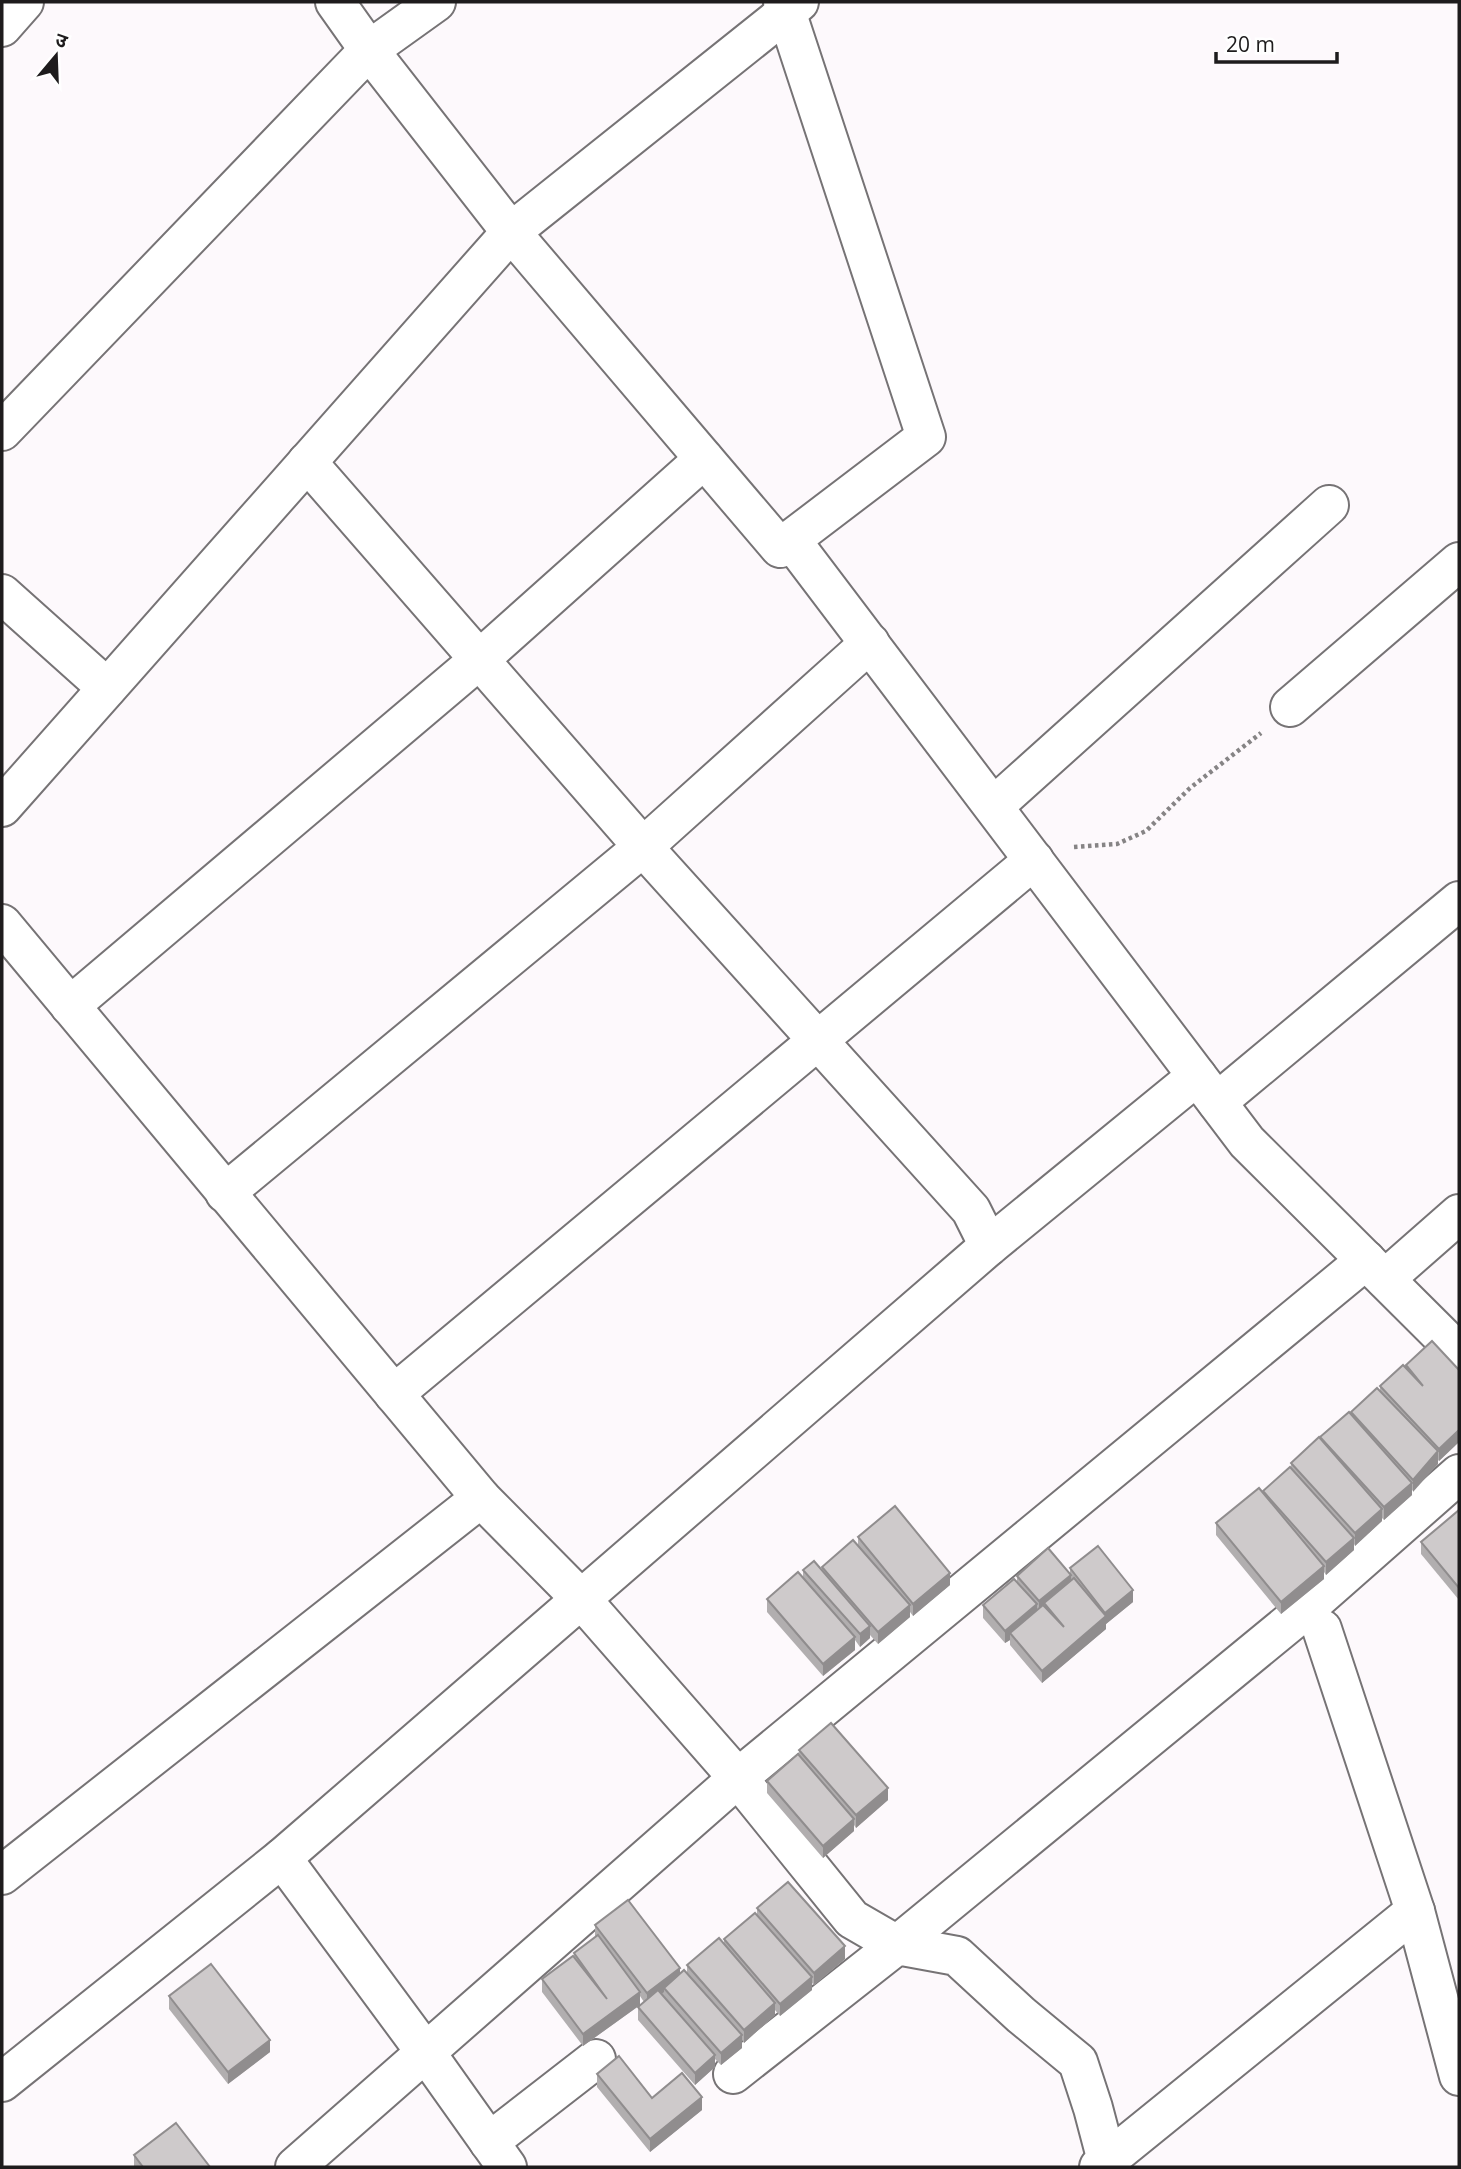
<svg xmlns="http://www.w3.org/2000/svg" width="1461" height="2169" font-family="'Open Sans','Noto Sans Devanagari',sans-serif">
<style>
.lines{fill:none;stroke-linecap:round;stroke-linejoin:round}
.minor-casing{stroke:#767375;stroke-width:42}
.tertiary-casing{stroke:#767375;stroke-width:42}
.path{stroke:#868485;stroke-width:4.5;stroke-dasharray:3.5 3.5;stroke-linecap:butt}
.minor{stroke:#fff;stroke-width:38}
.tertiary{stroke:#fff;stroke-width:38}
.wall{fill:#b1aeaf}
.shaded-wall{fill:#908d8e}
.building{fill:#cecacb;stroke:#908d8e;stroke-width:2}
</style>
<rect width="100%" height="100%" fill="#fdf9fc"/>
<g class="lines">
<g class="minor-casing">
<g id="minor">
<polyline points="335,2 369,50 436,2"/>
<polyline points="2,27 24,2"/>
<polyline points="2,431 369,50 511,232 780,548 926,437 783,2"/>
<polyline points="307,462 643,847 971,1210 989,1246"/>
<polyline points="791,540 1247,1142 1459,1353"/>
<polyline points="2,594 107,688"/>
<polyline points="1290,707 1459,562"/>
<polyline points="994,806 1329,505"/>
<polyline points="70,1006 480,659 704,459"/>
<polyline points="1217,1102 1459,901"/>
<polyline points="225,1193 643,847 870,643"/>
<polyline points="1385,1279 1459,1214"/>
<polyline points="394,1394 1034,860"/>
<polyline points="481,1498 582,1600 738,1778 852,1919 897,1945 1300,1614 1459,1474"/>
<polyline points="1322,1629 1415,1911 1459,2076"/>
<polyline points="282,1858 426,2053 507,2167"/>
<polyline points="733,2074 897,1945 957,1956 1021,2015 1078,2062 1093,2108 1107,2161"/>
<polyline points="2,2082 282,1858 989,1246 1197,1076"/>
<polyline points="489,2142 596,2059"/>
<polyline points="295,2167 738,1778 1366,1260"/>
<polyline points="1099,2167 1415,1911"/>
</g>
</g>
<g class="tertiary-casing">
<g id="tertiary">
<polyline points="2,807 511,232 799,2"/>
<polyline points="2,924 481,1498 2,1875"/>
</g>
</g>
<polyline class="path" points="1074,847 1117,844 1146,831 1190,788 1261,733"/>
<use href="#minor" class="minor"/>
<use href="#tertiary" class="tertiary"/>
</g>
<g class="wall">
<polygon points="1406,1365 1459,1370 1459,1442 1439,1461 1438,1460 1438,1464 1412,1491 1412,1495 1384,1520 1382,1518 1382,1521 1355,1546 1354,1544 1354,1550 1326,1575 1324,1572 1324,1579 1281,1614 1216,1535 1216,1523 1263,1493 1263,1491 1291,1467 1291,1463 1320,1439 1320,1437 1351,1414 1351,1412 1380,1391 1380,1386 1406,1367"/>
<polygon points="1459,1510 1459,1600 1421,1554 1421,1542"/>
<polygon points="858,1537 950,1585 913,1616 910,1612 910,1617 878,1644 870,1635 870,1638 860,1647 855,1640 855,1650 823,1676 767,1612 767,1599 803,1578 803,1570 822,1571 822,1567 858,1545"/>
<polygon points="1070,1568 1133,1602 1106,1624 1106,1629 1042,1683 1010,1645 1010,1640 1005,1643 983,1618 983,1605 1017,1581 1017,1576 1070,1574"/>
<polygon points="799,1750 888,1800 856,1828 854,1825 854,1831 823,1858 767,1793 767,1781 799,1756"/>
<polygon points="757,1908 845,1959 814,1985 812,1983 812,1990 780,2016 775,2010 775,2015 744,2043 742,2040 742,2048 721,2065 715,2059 715,2067 695,2085 638,2020 638,2007 644,2002 640,1996 640,2005 583,2046 542,1992 542,1979 574,1956 574,1953 595,1937 595,1925 680,1974 687,1974 687,1965 724,1944 724,1939 757,1915"/>
<polygon points="169,1996 270,2052 228,2084 169,2009"/>
<polygon points="597,2074 652,2098 702,2110 650,2152 597,2087"/>
<polygon points="134,2155 210,2167 134,2167"/>
</g>
<g class="shaded-wall">
<polygon points="1459,1430 1459,1442 1439,1461 1439,1449"/>
<polygon points="1438,1451 1438,1464 1413,1492 1413,1480"/>
<polygon points="1412,1483 1412,1495 1384,1520 1384,1507"/>
<polygon points="1382,1509 1382,1521 1355,1546 1355,1533"/>
<polygon points="1354,1538 1354,1550 1326,1575 1326,1562"/>
<polygon points="1324,1566 1324,1579 1281,1614 1281,1602"/>
<polygon points="950,1573 950,1585 913,1616 913,1604"/>
<polygon points="1071,1575 1071,1587 1044,1603 1044,1610 1039,1614 1039,1601"/>
<polygon points="1133,1590 1133,1602 1106,1624 1106,1629 1042,1683 1042,1671 1105,1617 1105,1613"/>
<polygon points="1037,1604 1037,1616 1010,1633 1010,1640 1005,1643 1005,1631"/>
<polygon points="910,1605 910,1617 878,1644 878,1632"/>
<polygon points="870,1626 870,1638 860,1647 860,1634"/>
<polygon points="855,1637 855,1650 823,1676 823,1664"/>
<polygon points="888,1788 888,1800 856,1828 856,1815"/>
<polygon points="854,1819 854,1831 823,1858 823,1846"/>
<polygon points="845,1946 845,1959 814,1985 814,1973"/>
<polygon points="680,1968 680,1980 664,1988 664,1992 647,2005 647,1993"/>
<polygon points="812,1977 812,1990 780,2016 780,2004"/>
<polygon points="640,1992 640,2005 583,2046 583,2034"/>
<polygon points="775,2003 775,2015 744,2043 744,2030"/>
<polygon points="742,2035 742,2048 721,2065 721,2053"/>
<polygon points="270,2040 270,2052 228,2084 228,2072"/>
<polygon points="715,2055 715,2067 695,2085 695,2073"/>
<polygon points="702,2097 702,2110 650,2152 650,2139"/>
</g>
<g class="building">
<polygon points="1432,1341 1459,1370 1459,1430 1439,1449 1380,1386 1403,1365 1423,1386 1406,1365"/>
<polygon points="1377,1388 1438,1451 1413,1480 1351,1412"/>
<polygon points="1349,1412 1412,1483 1384,1507 1320,1437"/>
<polygon points="1319,1437 1382,1509 1355,1533 1291,1463"/>
<polygon points="1290,1467 1354,1538 1326,1562 1263,1491"/>
<polygon points="1259,1488 1324,1566 1281,1602 1216,1523"/>
<polygon points="895,1506 950,1573 913,1604 858,1537"/>
<polygon points="1459,1510 1459,1588 1421,1542"/>
<polygon points="853,1540 910,1605 878,1632 822,1567"/>
<polygon points="1098,1546 1133,1590 1105,1613 1070,1568"/>
<polygon points="1048,1548 1071,1575 1039,1601 1017,1576"/>
<polygon points="814,1561 870,1626 860,1634 803,1570"/>
<polygon points="798,1572 855,1637 823,1664 767,1599"/>
<polygon points="1074,1578 1106,1616 1042,1671 1010,1633 1043,1605 1064,1627 1044,1603"/>
<polygon points="1014,1579 1037,1604 1005,1631 983,1605"/>
<polygon points="831,1723 888,1788 856,1815 799,1750"/>
<polygon points="798,1754 854,1819 823,1846 767,1781"/>
<polygon points="788,1882 845,1946 814,1973 757,1908"/>
<polygon points="628,1900 680,1968 647,1993 595,1925"/>
<polygon points="755,1913 812,1977 780,2004 724,1939"/>
<polygon points="598,1935 640,1992 583,2034 542,1979 573,1956 607,1999 574,1953"/>
<polygon points="719,1938 775,2003 744,2030 687,1965"/>
<polygon points="211,1964 270,2040 228,2072 169,1996"/>
<polygon points="684,1970 742,2035 721,2053 664,1988"/>
<polygon points="658,1990 715,2055 695,2073 638,2007"/>
<polygon points="619,2056 652,2098 682,2073 702,2097 650,2139 597,2074"/>
<polygon points="176,2123 210,2167 143,2167 134,2155"/>
</g>
<rect width="1461" height="2169" fill="none" stroke="#1e1c1d" stroke-width="7"/>
<g transform="translate(56 56) rotate(19)" stroke="#ffffff" stroke-width="5" paint-order="stroke">
<path d="M0-5L12 26L0 18L-12 26Z" fill="#1e1c1d"/>
<text y="-10" font-size="19" font-weight="bold" text-anchor="middle" fill="#1e1c1d">उ</text>
</g>
<path d="M1216 52v10h121v-10" fill="none" stroke="#1e1c1d" stroke-width="3.5"/>
<text x="1226" y="52" font-size="21" fill="#1e1c1d" stroke="#ffffff" stroke-width="5" paint-order="stroke">20 m</text>
</svg>
